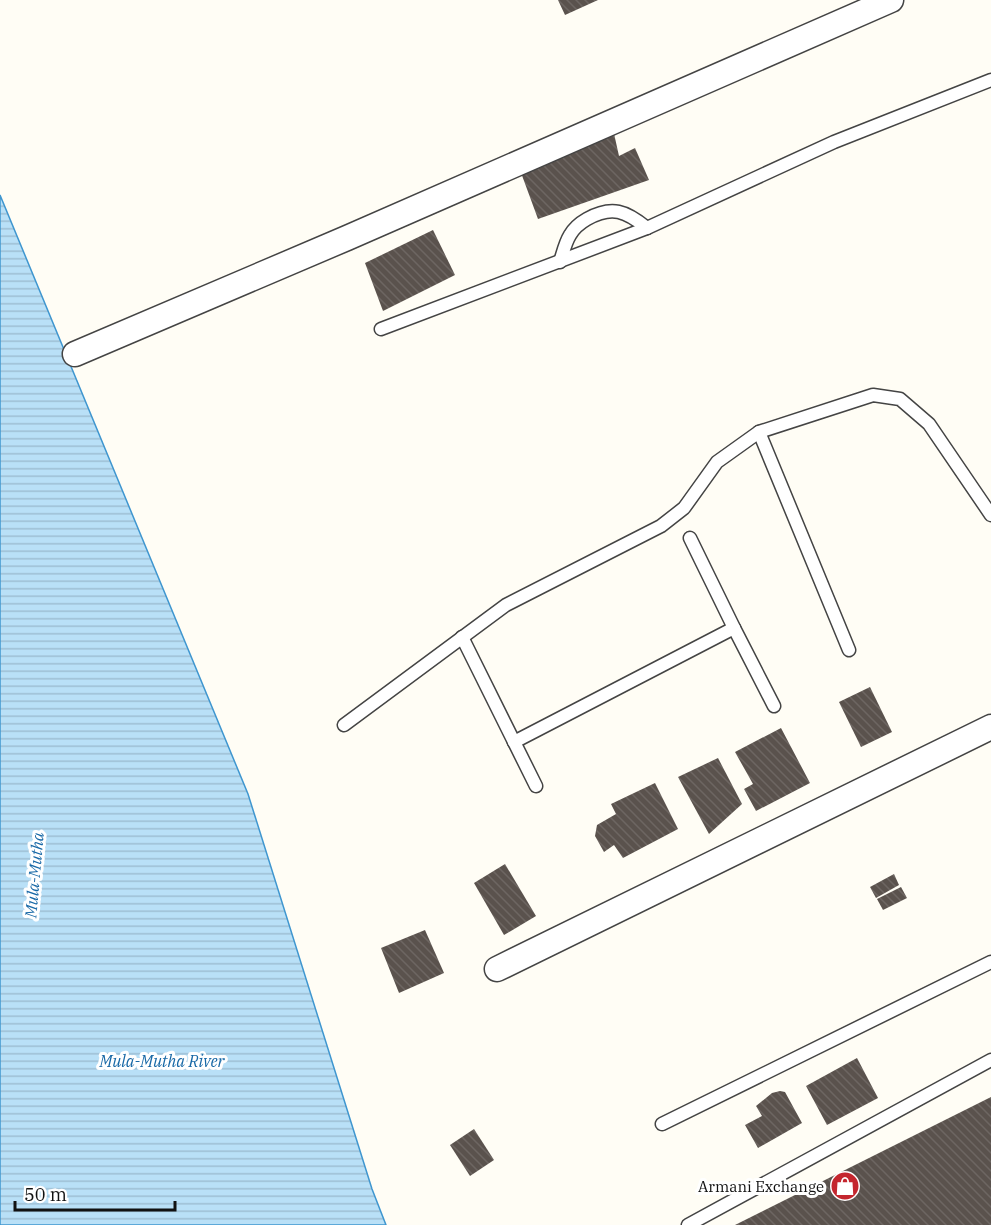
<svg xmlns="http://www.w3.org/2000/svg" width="991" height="1225" font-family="'IBM Plex Serif',serif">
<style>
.water{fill:url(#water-rules);stroke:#3f96cf;stroke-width:1.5}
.building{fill:url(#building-back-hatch)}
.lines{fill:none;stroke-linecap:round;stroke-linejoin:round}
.lane-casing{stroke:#444;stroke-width:15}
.street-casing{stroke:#444;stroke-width:27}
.lane{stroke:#fff;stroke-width:12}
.street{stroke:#fff;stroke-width:24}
.labels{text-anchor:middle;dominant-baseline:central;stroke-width:6;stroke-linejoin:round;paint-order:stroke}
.poi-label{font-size:15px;fill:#111;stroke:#fff;text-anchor:end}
.water-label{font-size:16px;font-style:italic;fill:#1768a6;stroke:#fff}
</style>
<defs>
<pattern id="water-rules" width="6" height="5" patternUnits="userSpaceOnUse" patternTransform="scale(1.5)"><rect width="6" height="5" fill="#b9e0f7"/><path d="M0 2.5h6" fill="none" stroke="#9ebfd3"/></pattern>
<pattern id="building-back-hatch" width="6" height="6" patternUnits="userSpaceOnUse" patternTransform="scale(1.5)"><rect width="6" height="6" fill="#5a524d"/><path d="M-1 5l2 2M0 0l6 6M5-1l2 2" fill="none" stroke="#6d6662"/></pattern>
</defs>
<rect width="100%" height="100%" fill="#fffdf5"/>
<polygon class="water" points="0,195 248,794 372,1189 386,1225 0,1225"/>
<g class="building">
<polygon points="558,0 598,0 565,15"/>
<polygon points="613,129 619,156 635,148 649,180 538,219 520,170"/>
<polygon points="433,230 455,275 383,311 365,263"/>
<polygon points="870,687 892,732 861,747 839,702"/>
<polygon points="781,728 810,783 756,811 744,789 753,784 735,752"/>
<polygon points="718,758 742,804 709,834 678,777"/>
<polygon points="655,783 678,829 623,858 614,845 604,852 595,836 597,825 616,814 611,804"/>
<polygon points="505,864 536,916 504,935 474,883"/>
<polygon points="894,874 899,885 876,898 870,887"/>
<polygon points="901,887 907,898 883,910 877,899"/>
<polygon points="425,930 444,973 399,993 381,948"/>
<polygon points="857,1058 878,1098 827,1125 806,1086"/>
<polygon points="780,1091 785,1092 802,1123 758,1148 745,1125 762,1116 756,1106 772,1093"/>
<polygon points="991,1097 991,1225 735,1225"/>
<polygon points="474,1129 494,1160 470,1176 450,1145"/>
</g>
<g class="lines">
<g class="lane-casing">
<g id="lane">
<path d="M560 262C563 253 565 243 570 235 574 228 580 223 587 219 612 205 626 211 647 228"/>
<polyline points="381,329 647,228 834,142 991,80"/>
<polyline points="759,432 849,650"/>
<polyline points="734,628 774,706"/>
<polyline points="462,637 536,786"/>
<polyline points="344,725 506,605 661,526 684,508 717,462 759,432 873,395 900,399 929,424 991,515"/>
<polyline points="514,742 734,628 690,538"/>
<polyline points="662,1124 991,962"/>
<polyline points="688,1225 991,1060"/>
</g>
</g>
<g class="street-casing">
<g id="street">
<polyline points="75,354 347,238 891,0"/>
<polyline points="497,969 991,727"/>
</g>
</g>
<use href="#lane" class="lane"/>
<use href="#street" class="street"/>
</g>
<defs>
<g id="shop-disc" transform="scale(1.5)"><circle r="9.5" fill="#c4262e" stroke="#fff"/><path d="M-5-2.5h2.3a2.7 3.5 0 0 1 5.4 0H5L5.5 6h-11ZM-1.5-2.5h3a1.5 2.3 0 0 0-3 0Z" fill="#fff"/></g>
</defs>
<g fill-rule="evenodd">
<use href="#shop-disc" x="845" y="1186"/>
</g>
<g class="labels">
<g class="poi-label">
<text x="824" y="1186">Armani Exchange</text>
</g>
<g class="water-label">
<text transform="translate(34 875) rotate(-85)">Mula-Mutha</text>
<text x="162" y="1061">Mula-Mutha River</text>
</g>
</g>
<path d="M15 1201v9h160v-9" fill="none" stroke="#111111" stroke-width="3"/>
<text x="24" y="1201" font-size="18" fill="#111111" stroke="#ffffff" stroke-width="4.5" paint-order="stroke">50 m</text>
</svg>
